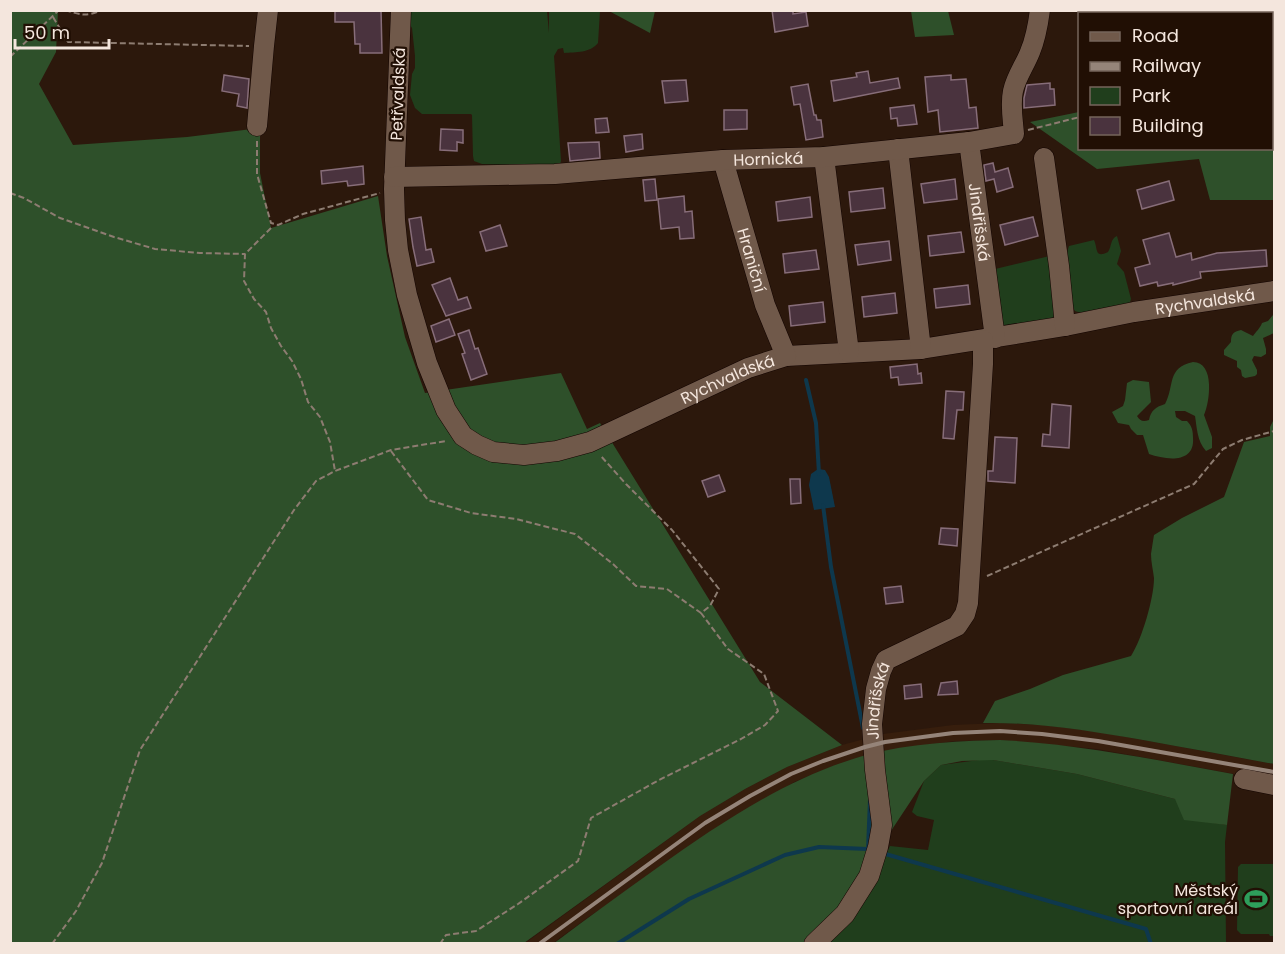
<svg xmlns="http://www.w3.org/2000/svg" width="1285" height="954" font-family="Poppins,sans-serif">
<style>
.built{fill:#371e0d}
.green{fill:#203e1c}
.forest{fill:#2e502a}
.water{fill:#0e384d}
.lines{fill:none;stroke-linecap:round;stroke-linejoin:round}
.stream{stroke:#0e384d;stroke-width:4}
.building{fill:#4a333e;stroke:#876d79;stroke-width:1.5}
.minor-casing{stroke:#130400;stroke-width:21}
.path{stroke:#8d7c71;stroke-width:2;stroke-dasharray:6 3;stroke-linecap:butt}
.minor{stroke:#70594a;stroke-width:20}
.rail{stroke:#958479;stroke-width:4}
.labels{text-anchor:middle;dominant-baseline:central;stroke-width:4.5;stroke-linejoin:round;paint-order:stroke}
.street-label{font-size:16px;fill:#f4e6dd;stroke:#210f04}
.poi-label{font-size:16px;fill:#f4e6dd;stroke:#210f04;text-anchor:end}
</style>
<rect width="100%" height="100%" fill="#2c180c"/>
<polygon class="built" points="1000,723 1043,725 1100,732 1274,764 1274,781 1097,749 1000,740 954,741 886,751 857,758 826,769 794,782 590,916 553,943 524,944 700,816 745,789 787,767 842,745 883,734 953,725"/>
<g class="green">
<path d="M407 11H547L549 33V11H600L598 43C590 53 576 52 564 53L563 48 558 49 554 56 561 161 559 167 482 164 474 161 473 156 472 115 471 114H422L415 108 410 95 412 74 415 68V56L412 28 408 22Z"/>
<path d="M1117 236 1121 251 1117 264 1124 272 1131 299 1129 305 1101 309 1092 312 1081 313 1075 311 1072 306 1063 255 1067 252 1069 246 1094 240C1098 248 1094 259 1108 252 1112 246 1110 239 1117 236Z"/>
<polygon points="1054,255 1055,316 1051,319 1002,327 991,270"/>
<polygon points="979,760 993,760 1077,774 1175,799 1207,822 1227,825 1225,842 1226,942 1229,943 829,944 859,908 890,846 928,850 934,820 917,816 912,812 924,781 941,765"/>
<polygon points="1241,864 1274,864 1274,936 1270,936 1269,934 1241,934 1237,930 1238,867"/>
</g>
<g class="forest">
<polygon points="10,11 58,11 56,52 39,84 73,145 187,137 252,129 260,135 260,173 271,228 378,196 387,256 405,337 425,393 561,373 587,429 600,423 760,682 842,745 787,767 745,789 700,816 524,943 11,943"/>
<polygon points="609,11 655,11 650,33"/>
<polygon points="911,11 948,11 954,35 915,37"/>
<polygon points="1233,11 1274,11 1274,200 1210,200 1199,159 1097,169 1030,122 1079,112 1080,148 1272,148 1272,14 1231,13"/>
<path d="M1273 315H1274V333L1263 338 1266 349V354L1261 357 1254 356 1252 360 1257 370V374L1255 376 1245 378 1242 376 1241 370 1237 367V361L1224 355V350L1231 342C1231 334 1233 332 1241 330L1253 336C1255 333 1261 327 1262 323L1268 321Z"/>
<path d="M1193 362C1215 362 1210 402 1204 415L1212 437V448L1206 451C1197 441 1197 428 1195 416L1185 411H1175L1176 417 1182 421H1187C1192 426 1193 431 1193 438 1195 464 1166 460 1149 454L1143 435H1137L1131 429 1129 425 1118 423 1112 412 1123 406 1125 400 1127 383 1133 380 1149 382 1151 402 1137 416C1140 421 1143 422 1149 420 1151 410 1156 407 1165 404 1175 386 1166 368 1193 362Z"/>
<path d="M1273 421H1274V764C1231 756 1187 748 1143 740 1090 731 1037 722 983 723L995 701 1030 689 1063 675 1131 656C1142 639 1154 598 1154 578 1153 570 1151 562 1151 554 1152 547 1153 541 1154 535L1182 518 1224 497 1244 442 1270 436V427Z"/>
<path d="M1000 740C1079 744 1156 760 1233 774L1227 825 1184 820 1175 799 1077 774 993 760 962 761 941 765 924 781 817 943 553 944C587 918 622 893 657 868 719 824 782 781 856 758 900 744 954 741 1000 740Z"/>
</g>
<polygon class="water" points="818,469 825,470 829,477 835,507 814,510 809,485 811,474"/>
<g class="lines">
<g class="stream">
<polyline points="806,380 816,423 819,474"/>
<polyline points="823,505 831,567 863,728"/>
<polyline points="870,800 868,849 871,850"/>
<polyline points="882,853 1146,929 1151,944"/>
<polyline points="617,944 689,899 785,855 819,847 868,849"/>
</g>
</g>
<g class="building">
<polygon points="335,10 381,10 382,53 360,53 360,44 355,44 354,22 335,22"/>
<polygon points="772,10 793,10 793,14 806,12 808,26 775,32"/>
<polygon points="868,71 870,83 898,78 900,88 834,101 831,81 857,77 856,73"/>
<polygon points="224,75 249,79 247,108 237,106 239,94 222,91"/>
<polygon points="951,75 951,80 966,79 969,108 976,107 978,128 940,132 938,110 928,112 925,77"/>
<polygon points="686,80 688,101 665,103 662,81"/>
<polygon points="1050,83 1050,89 1054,89 1055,105 1024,108 1024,98 1027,85"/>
<polygon points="808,84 814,115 816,115 817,120 821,120 823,137 806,140 800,104 794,105 791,87"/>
<polygon points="914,105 917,124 898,126 897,118 891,119 890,108"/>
<polygon points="724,110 747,110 747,129 724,130"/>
<polygon points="607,118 609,132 596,133 595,119"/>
<polygon points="441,129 463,130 463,143 457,142 457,151 440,150"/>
<polygon points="642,134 643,149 626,152 624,136"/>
<polygon points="599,142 600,158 570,161 568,143"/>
<polygon points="993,163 995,172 1008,168 1013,187 997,192 994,179 986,181 984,165"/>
<polygon points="363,166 364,184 348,186 347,181 322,184 321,171"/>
<polygon points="655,179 657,200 645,201 643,180"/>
<polygon points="955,179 957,199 924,203 921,184"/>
<polygon points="1169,181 1174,200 1142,209 1137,190"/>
<polygon points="883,188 885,208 851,212 849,192"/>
<polygon points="684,196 685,212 692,211 694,238 680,239 679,227 661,229 658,199"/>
<polygon points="810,197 812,217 778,221 776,202"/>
<polygon points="421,217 426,250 431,249 434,262 417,266 413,247 409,219"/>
<polygon points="1033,217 1038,236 1005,245 1000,225"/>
<polygon points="500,225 507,246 486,251 480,232"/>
<polygon points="961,232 964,252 930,256 928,236"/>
<polygon points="1169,233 1176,257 1191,253 1192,260 1217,253 1266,250 1267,266 1200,272 1201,278 1173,285 1173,283 1158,286 1157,282 1140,286 1135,268 1150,264 1143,240"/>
<polygon points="889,241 891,260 858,265 855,245"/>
<polygon points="816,250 819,269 785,273 783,254"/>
<polygon points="450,278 458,300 467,297 471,308 446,316 432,285"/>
<polygon points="968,285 970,304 936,308 934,289"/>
<polygon points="895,293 897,313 864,317 862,297"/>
<polygon points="823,302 825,322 791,326 789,306"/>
<polygon points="449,319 455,335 436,342 431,326"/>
<polygon points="469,330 475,349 478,348 487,374 471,380 462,354 465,353 458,334"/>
<polygon points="917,364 918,374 921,373 922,383 899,385 898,377 891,378 890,367"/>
<polygon points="946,391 964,392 963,410 957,410 954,439 943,438"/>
<polygon points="1052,404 1071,406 1069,448 1042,446 1043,434 1050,435"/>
<polygon points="995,437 1017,438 1015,483 988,481 988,471 993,471"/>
<polygon points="719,475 725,491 708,497 702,481"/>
<polygon points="790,479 800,479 801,503 791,504"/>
<polygon points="941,528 958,529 957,546 939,544"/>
<polygon points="901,586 903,602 886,604 884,588"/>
<polygon points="957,681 958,694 938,695 941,683"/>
<polygon points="921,684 922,697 905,699 904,686"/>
</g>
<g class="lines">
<g class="minor-casing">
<g id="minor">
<path id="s1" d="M401 10 394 189 395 220 398 250 407 295 427 363 446 410 463 436 477 445 493 452 524 455 557 451 590 442 748 368 786 356 921 349 1065 326 1134 312 1274 291"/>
<polyline points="257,126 264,46 268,10"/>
<path id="s2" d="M969 142 995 338"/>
<polyline points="898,149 921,349"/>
<polyline points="824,157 849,352"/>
<polyline points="1044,158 1059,266 1065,326"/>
<path id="s3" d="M723 160 765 305 786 356"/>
<path id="s4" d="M394 177 555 174 723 160 824 157 969 142 1014 134C1013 120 1010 105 1013 91 1016 77 1025 65 1030 52 1036 38 1038 25 1040 10"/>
<polyline points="1244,779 1274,785"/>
<path id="s5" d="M814 944 845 914 869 876 878 847 882 825 875 770 872 724 876 689 881 671 886 660 957 626 965 614 968 603 983 364V340"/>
</g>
</g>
<g class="path">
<path d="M65 10C81 15 86 17 102 10"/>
<polyline points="53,17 68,42 249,46"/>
<polyline points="10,57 59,10"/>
<polyline points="1272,82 1274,81"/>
<polyline points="1028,130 1080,117"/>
<polyline points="257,141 257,174 271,223 278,225 303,214 380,193"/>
<polyline points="10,193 24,198 60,218 114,237 155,249 200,253 245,254"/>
<polyline points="271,228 245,254 244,281 254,299 266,312 271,328 281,346 292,361 301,379 308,402 320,417 330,442 335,471"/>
<polyline points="391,451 428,500 471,513 516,519 575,534 613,564 636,586 667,589 701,613"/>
<polyline points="987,576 1194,484 1223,449 1242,440 1274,431"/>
<polyline points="52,944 76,911 102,863 140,750 294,510 316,481 335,471 391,450 446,441"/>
<polyline points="440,944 446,935 476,931 518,904 578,861 591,818 659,780 741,739 765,725 778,711 764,674 728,649 701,613 710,606 719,589 672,530 626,484 600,455"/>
</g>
<use href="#minor" class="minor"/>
<polyline class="rail" points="539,944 705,823 750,796 791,774 823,761 865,747 885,742 953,733 1000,731 1042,734 1098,741 1274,772"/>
</g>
<defs>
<g id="stadium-bare" transform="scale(1.8)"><path d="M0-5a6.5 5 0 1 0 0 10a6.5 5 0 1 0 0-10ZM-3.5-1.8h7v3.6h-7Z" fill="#2e9e5b" stroke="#210f04" stroke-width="2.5" paint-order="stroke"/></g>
</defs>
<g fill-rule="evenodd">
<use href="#stadium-bare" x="1256" y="899"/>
</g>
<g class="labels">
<g class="street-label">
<text transform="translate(398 94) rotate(-88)">Petřvaldská</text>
<text stroke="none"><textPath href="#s4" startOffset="375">Hornická</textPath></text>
<text stroke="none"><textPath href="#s2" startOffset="81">Jindřišská</textPath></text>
<text stroke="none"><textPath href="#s3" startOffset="104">Hraniční</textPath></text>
<text stroke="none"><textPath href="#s1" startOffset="1209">Rychvaldská</textPath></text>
<text stroke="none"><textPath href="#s1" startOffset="723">Rychvaldská</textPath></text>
<text stroke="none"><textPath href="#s5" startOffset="266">Jindřišská</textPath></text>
</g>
<g class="poi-label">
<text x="1238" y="890">Městský<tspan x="1238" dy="18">sportovní areál</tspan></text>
</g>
</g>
<rect width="1285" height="954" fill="none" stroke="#f4e6dd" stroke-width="24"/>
<rect x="1078" y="12" width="195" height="138" fill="#210f04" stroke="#75655b" stroke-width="1.5"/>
<rect x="1090" y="32" width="30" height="9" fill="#70594a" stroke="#75655b" stroke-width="1.5"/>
<text x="1132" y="42" font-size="18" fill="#f4e6dd">Road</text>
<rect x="1090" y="62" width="30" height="9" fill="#958479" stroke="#75655b" stroke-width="1.5"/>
<text x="1132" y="72" font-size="18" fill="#f4e6dd">Railway</text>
<rect x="1090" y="87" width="30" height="18" fill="#203e1c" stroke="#75655b" stroke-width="1.5"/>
<text x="1132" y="102" font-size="18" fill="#f4e6dd">Park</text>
<rect x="1090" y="117" width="30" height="18" fill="#4a333e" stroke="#75655b" stroke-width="1.5"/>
<text x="1132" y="132" font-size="18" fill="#f4e6dd">Building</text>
<path d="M15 39v9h94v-9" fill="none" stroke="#f4e6dd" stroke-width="3"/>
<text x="24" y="39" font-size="18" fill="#f4e6dd" stroke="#210f04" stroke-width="4.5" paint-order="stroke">50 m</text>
</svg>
